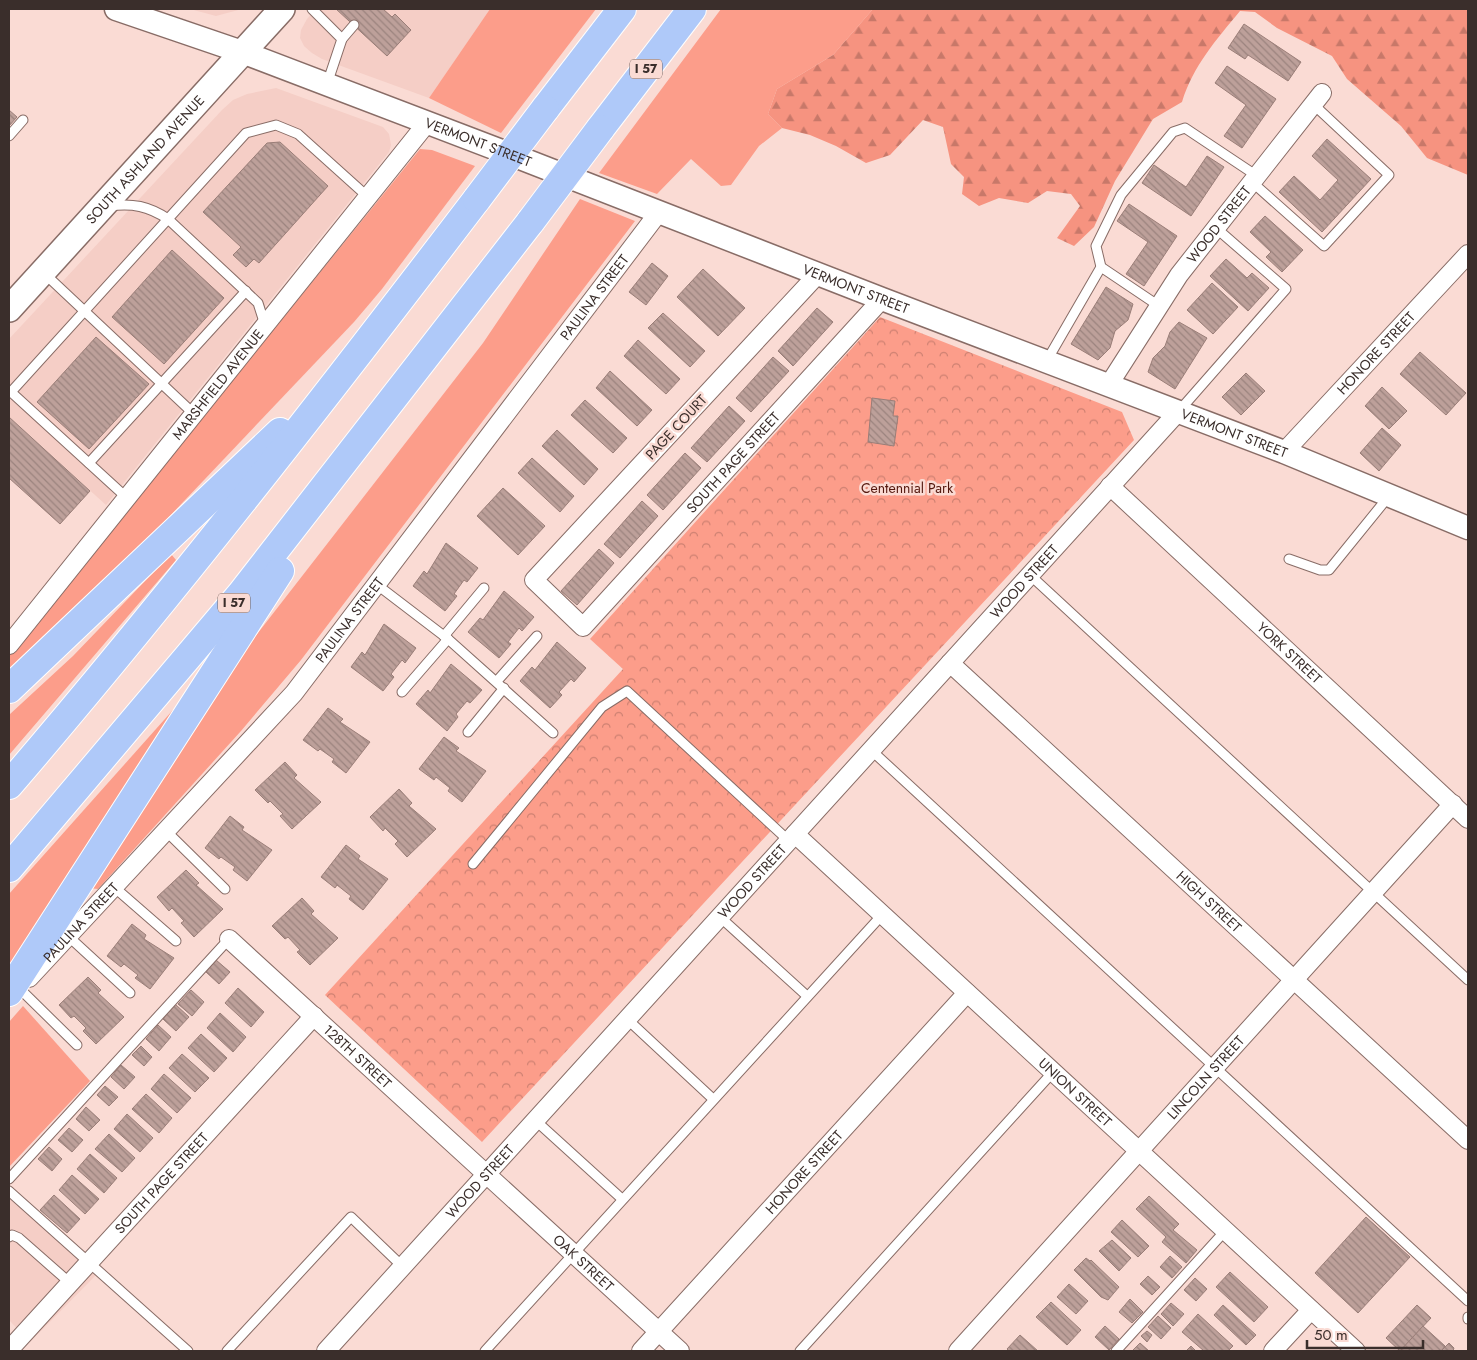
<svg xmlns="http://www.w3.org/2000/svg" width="1477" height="1360" font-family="Jost,sans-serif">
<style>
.built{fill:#f5cec6}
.grass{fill:#fc9d8a}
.forest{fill:url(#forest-firs)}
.park{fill:url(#park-crowns)}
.building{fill:url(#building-back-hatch);stroke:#9a7e78}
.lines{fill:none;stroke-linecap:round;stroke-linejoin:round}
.service-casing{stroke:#886c66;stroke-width:11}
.minor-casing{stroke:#886c66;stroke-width:20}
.tertiary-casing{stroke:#886c66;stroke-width:25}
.secondary-casing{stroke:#886c66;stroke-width:28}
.motorway-casing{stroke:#fff;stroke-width:30}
.service{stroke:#fff;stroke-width:9}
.minor{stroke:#fff;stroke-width:18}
.tertiary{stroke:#fff;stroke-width:22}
.secondary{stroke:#fff;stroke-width:25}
.motorway{stroke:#afc9f9;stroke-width:28}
.motorway-bridge-casing{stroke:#fff;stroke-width:30;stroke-linecap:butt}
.motorway-bridge{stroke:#afc9f9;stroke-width:28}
.labels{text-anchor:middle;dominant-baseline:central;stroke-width:5;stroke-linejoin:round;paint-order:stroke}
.shield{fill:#fadbd4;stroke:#74625e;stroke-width:1}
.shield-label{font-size:12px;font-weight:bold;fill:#3a2e2b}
.street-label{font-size:14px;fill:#3a2e2b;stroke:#fadbd4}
.park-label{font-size:14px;fill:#53170d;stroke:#fadbd4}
</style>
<defs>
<pattern id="forest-firs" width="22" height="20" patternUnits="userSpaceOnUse" patternTransform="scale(1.25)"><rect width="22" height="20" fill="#f69380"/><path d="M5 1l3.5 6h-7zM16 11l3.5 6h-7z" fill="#c87869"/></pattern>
<pattern id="park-crowns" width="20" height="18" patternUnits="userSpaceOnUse" patternTransform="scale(1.25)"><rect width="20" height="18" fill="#fc9d8a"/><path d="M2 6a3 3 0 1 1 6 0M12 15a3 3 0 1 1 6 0" fill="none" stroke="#cd8071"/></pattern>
<pattern id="building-back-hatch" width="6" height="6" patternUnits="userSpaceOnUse" patternTransform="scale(1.25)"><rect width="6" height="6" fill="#bda09a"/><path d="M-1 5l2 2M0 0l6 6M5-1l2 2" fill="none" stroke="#9b837e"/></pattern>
</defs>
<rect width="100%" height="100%" fill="#fadbd4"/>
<g class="built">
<polygon points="190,9 242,9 216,16"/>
<polygon points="316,9 490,9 429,98 322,59 312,53 304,46 300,38 301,30 307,19"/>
<polygon points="276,88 383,127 389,134 391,145 389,152 106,505 9,417 9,339 222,110 233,100 247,94"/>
<polygon points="9,1197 96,1275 30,1342 9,1320"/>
</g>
<g class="grass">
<polygon points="490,9 596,9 501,133 429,98"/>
<polygon points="721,9 873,9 833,55 777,89 768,114 782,128 759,146 731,185 721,186 691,159 657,194 599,173"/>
<polygon points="420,149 432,150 475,166 382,289 354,322 149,538 9,680 9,656"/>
<polygon points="580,199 635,221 301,660 241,731 98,889 89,888 244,651 483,343"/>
<polygon points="171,554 176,560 9,755 9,715 73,656"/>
<polygon points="205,674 9,973 9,894"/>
<polygon points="23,1006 90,1081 9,1167 9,1022"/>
</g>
<path class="forest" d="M873 9H1468V175L1427 158 1401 126 1347 79 1332 56 1277 28 1255 12 1240 11C1216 40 1193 66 1182 102L1153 119 1115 181 1094 227 1074 246 1057 238 1080 206 1071 194 1047 191 1028 203 999 198 979 206 962 194 964 177 951 164 943 127 923 120 890 155 866 163 836 146 810 135 782 128 768 114 777 89 833 55Z"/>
<polygon class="park" points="880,317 1122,412 1134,440 482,1142 325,995 623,669 590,639"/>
<g class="building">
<polygon points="336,9 383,9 392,17 395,14 411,30 387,56"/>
<polygon points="1244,24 1301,62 1288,81 1248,55 1245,59 1228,48"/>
<polygon points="1227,66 1276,99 1242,148 1224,136 1246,105 1215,83"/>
<polygon points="9,110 17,117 9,126"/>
<polygon points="1327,139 1371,179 1322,232 1279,192 1294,176 1320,200 1338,180 1312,156"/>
<polygon points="280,142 328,186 259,263 254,259 246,267 233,255 241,247 203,212 267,143"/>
<polygon points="1207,156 1224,167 1191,216 1142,183 1154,165 1186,187"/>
<polygon points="1129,204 1177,236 1144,286 1126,274 1148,242 1117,221"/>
<polygon points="1265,216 1303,250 1282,272 1266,257 1271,252 1250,232"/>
<polygon points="172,250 224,298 164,364 112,317"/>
<polygon points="1226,259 1247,278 1252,273 1269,288 1248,311 1210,276"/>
<polygon points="652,263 668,276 646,305 629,292"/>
<polygon points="703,269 745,308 718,336 677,297"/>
<polygon points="1212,283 1238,307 1213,334 1187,310"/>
<polygon points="1106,287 1133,304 1128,320 1115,331 1110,348 1098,360 1071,344"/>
<polygon points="817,308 833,322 793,366 778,351"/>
<polygon points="663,313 705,351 690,367 648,328"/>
<polygon points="1179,322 1207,338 1175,389 1148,372 1153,358 1165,346 1170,332"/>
<polygon points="96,337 149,384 89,449 37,402"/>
<polygon points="638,340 680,379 666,394 624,356"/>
<polygon points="1420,352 1466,393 1446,415 1400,374"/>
<polygon points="773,357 789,371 751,412 736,398"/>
<polygon points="610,371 652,410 637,426 596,388"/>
<polygon points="1246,373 1265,391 1241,415 1222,397"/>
<polygon points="1382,387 1407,411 1389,429 1365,406"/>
<polygon points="872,398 895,401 893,416 898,416 894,446 868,442"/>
<polygon points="585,400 627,438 613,453 571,415"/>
<polygon points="729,406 745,421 707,462 691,448"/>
<polygon points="9,417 90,491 60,524 9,478"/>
<polygon points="1382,428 1401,445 1379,471 1360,453"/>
<polygon points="557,430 598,469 584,485 542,446"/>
<polygon points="685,453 701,468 663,510 647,495"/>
<polygon points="532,458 574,496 560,512 518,473"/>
<polygon points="503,488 545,526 518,555 477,516"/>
<polygon points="642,501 658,516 620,558 604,544"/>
<polygon points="446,543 478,568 467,582 464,580 454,594 457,596 445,611 413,586 424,571 427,574"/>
<polygon points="599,549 614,563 577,605 561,591"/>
<polygon points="504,591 534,617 522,631 519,628 508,642 511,644 499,658 468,632 480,618 483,620"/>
<polygon points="384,624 416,648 405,663 402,660 391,674 394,677 383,691 351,667 362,652 365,655"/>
<polygon points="557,642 586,668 574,682 571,679 559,692 562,695 550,708 520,681 532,667 535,670"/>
<polygon points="451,664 482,690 470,703 467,701 456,714 458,717 447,731 416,704 428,690 430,693"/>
<polygon points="328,708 343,719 340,722 370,742 346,773 332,762 334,759 320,749 318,751 303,740"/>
<polygon points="444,737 459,748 456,751 486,771 462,802 448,791 450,788 436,777 434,780 419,769"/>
<polygon points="285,762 297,775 294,778 321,802 292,829 280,816 283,814 270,801 268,803 255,790"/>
<polygon points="399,789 412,803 409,806 436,829 407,857 395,844 398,841 385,828 383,831 370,817"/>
<polygon points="230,816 244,827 242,830 272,850 247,881 233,870 235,867 221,857 219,859 205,848"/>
<polygon points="346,845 360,856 358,859 388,879 363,910 349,899 351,896 337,885 335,888 321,877"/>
<polygon points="186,870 199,883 196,885 223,909 194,937 181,923 184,921 172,908 169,911 157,897"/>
<polygon points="302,898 314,911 311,914 338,938 310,965 297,952 300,950 288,937 285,939 272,926"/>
<polygon points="132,924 146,935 144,939 174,958 150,989 135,978 138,975 124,964 121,967 107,956"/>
<polygon points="216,960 230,972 219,984 206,972"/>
<polygon points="88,977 101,990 98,993 124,1017 96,1044 83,1031 86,1028 74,1016 71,1018 59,1005"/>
<polygon points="238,988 264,1012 251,1027 225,1003"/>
<polygon points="191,990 204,1002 192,1016 178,1004"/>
<polygon points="175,1004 189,1017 176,1031 163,1019"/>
<polygon points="220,1013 246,1037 233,1052 207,1028"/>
<polygon points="158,1025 171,1037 159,1051 146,1039"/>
<polygon points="201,1034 227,1058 214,1072 188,1048"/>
<polygon points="141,1046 152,1057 144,1066 132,1055"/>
<polygon points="182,1054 209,1078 195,1092 169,1068"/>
<polygon points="121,1065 135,1077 124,1089 111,1077"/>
<polygon points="164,1074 191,1098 177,1113 151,1089"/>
<polygon points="105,1086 118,1097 109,1106 97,1095"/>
<polygon points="146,1094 172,1118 159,1133 132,1109"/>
<polygon points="86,1107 100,1120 89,1131 76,1119"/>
<polygon points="127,1114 153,1138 140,1152 114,1129"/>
<polygon points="69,1128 83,1140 72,1152 58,1140"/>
<polygon points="109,1134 135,1158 122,1172 95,1149"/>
<polygon points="49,1147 62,1159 52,1171 38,1159"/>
<polygon points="90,1154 117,1178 104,1193 77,1169"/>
<polygon points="72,1175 99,1199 85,1214 59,1190"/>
<polygon points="54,1195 80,1219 67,1233 40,1210"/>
<polygon points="1149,1196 1179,1224 1173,1230 1197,1250 1186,1263 1162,1242 1166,1237 1136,1209"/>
<polygon points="1366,1217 1410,1257 1358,1313 1315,1273"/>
<polygon points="1122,1220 1149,1246 1138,1257 1111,1232"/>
<polygon points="1112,1240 1131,1258 1119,1271 1099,1251"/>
<polygon points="1170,1256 1182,1267 1172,1278 1160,1267"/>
<polygon points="1086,1258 1090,1261 1091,1260 1119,1287 1108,1300 1101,1297 1074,1270"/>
<polygon points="1230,1272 1268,1307 1254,1322 1216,1287"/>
<polygon points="1148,1276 1160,1287 1152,1295 1140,1284"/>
<polygon points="1195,1278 1207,1289 1196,1301 1184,1290"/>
<polygon points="1069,1284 1088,1301 1076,1314 1057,1297"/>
<polygon points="1130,1299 1143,1312 1132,1323 1119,1312"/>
<polygon points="1051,1302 1081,1330 1067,1345 1036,1317"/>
<polygon points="1171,1303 1184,1314 1173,1326 1161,1314"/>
<polygon points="1223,1305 1256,1335 1246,1345 1214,1315"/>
<polygon points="1417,1305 1431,1318 1400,1351 1386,1338"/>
<polygon points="1198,1314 1233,1346 1228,1351 1204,1351 1182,1332"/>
<polygon points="1158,1316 1171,1328 1161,1339 1148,1327"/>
<polygon points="1105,1326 1119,1339 1109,1350 1095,1337"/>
<polygon points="1423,1326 1445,1346 1441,1351 1400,1351"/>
<polygon points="1147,1331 1152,1335 1147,1342 1141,1336"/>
<polygon points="1020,1335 1038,1351 1009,1351 1007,1349"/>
<polygon points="1140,1343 1149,1351 1132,1351"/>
<polygon points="1449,1343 1454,1348 1453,1351 1441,1351"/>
<polygon points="1191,1346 1196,1351 1186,1351"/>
</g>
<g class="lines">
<g class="service-casing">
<g id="service">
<polyline points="312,9 342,39 327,84"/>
<polyline points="342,39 354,25"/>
<polyline points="9,136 23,120"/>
<polyline points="1252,182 1324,246 1389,175 1313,104"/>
<path d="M109 206C133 203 148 206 168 219L258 303 265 325"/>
<polyline points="1101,267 1096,246 1121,195 1173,132 1185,128 1257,176"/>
<polyline points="45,274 194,414"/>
<polyline points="1046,362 1101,267 1159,306"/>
<polyline points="1179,411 1286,289 1216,228"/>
<polyline points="89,463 246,291"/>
<polyline points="127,498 11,392 246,133 276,125 298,134 368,197"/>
<polyline points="1289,559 1320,570 1329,570 1389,496"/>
<polyline points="1030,575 1468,980"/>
<polyline points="376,584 448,639 553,733"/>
<polyline points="444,636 484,588"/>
<polyline points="497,681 537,636"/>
<polyline points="402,692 448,639"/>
<polyline points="468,732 504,688"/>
<polyline points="871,750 1468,1301"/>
<polyline points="166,831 225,889"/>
<polyline points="473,864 602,707 627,691 789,841"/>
<polyline points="114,887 176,941"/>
<polyline points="720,917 807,996"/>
<polyline points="68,936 130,993"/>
<polyline points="20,989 77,1045"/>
<polyline points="627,1019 713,1099"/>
<polyline points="535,1120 622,1199"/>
<polyline points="9,1179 229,939"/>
<polyline points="9,1191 188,1351"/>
<polyline points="9,1237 12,1235 19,1238 70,1283"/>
<polyline points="1468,1317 1468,1319"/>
<polyline points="227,1351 351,1217 403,1267"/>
<polyline points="485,1351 882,915"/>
<polyline points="800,1351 1053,1072"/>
<polyline points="1116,1351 1225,1231"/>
</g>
</g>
<g class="minor-casing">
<g id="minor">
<path id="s1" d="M818 274 534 580 583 627 882 299"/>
<path id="s2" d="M1108 386 1179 275 1322 93"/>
<path id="s3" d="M1284 452 1468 254"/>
<path id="s4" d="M1110 486 1468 819"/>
<path id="s5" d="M9 645 427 123"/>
<path id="s6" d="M950 663 1468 1140"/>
<path id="s7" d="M795 834 1356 1351"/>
<path id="s8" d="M229 939 680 1351"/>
<path id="s9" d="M29 978 294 693 659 212"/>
<path id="s10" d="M9 1350 314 1016"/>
<path id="s11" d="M326 1351 1177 413"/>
<path id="s12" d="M641 1351 967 993"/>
<path id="s13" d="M958 1351 1453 804"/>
<polyline points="1273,1351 1311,1310"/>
</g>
</g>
<g class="tertiary-casing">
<g id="tertiary">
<path id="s14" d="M116 9 242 52 520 158 882 299 1284 452 1468 528"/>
</g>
</g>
<g class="secondary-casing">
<g id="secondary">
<path id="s15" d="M9 309 282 9"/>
</g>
</g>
<g class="motorway-casing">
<g id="motorway">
<polyline points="545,109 622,9"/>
<polyline points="600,129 692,9"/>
<polyline points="9,689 280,432"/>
<path d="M9 785C172 595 325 398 477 199"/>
<polyline points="9,868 241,594 531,221"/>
<polyline points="9,992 280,571"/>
</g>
</g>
<use href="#service" class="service"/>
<use href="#minor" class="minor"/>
<use href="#tertiary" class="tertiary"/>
<use href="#secondary" class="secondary"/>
<use href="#motorway" class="motorway"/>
<g class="motorway-bridge-casing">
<g id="motorway-bridge">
<polyline points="477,199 545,109"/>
<polyline points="531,221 600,129"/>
</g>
</g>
<use href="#motorway-bridge" class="motorway-bridge"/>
</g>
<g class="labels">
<g class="shield">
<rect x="630" y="59.5" width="32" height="19" rx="4"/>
<rect x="218" y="593.5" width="32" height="19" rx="4"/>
</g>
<g class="shield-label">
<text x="646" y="69">I 57</text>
<text x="234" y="603">I 57</text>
</g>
<g class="street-label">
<text stroke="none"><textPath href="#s14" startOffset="386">VERMONT STREET</textPath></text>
<text stroke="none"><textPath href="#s15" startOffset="202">SOUTH ASHLAND AVENUE</textPath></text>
<text stroke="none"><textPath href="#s2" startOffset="196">WOOD STREET</textPath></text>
<text stroke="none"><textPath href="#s14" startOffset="791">VERMONT STREET</textPath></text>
<text stroke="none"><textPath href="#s9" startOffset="886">PAULINA STREET</textPath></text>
<text stroke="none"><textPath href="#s3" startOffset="135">HONORE STREET</textPath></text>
<text stroke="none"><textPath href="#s5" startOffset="334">MARSHFIELD AVENUE</textPath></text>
<text transform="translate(676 427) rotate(-47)">PAGE COURT</text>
<text stroke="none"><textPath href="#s14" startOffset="1196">VERMONT STREET</textPath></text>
<text stroke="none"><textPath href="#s1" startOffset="708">SOUTH PAGE STREET</textPath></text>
<text stroke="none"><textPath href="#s11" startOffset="1039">WOOD STREET</textPath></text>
<text stroke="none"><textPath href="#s9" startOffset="481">PAULINA STREET</textPath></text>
<text stroke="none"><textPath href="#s4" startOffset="245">YORK STREET</textPath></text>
<text stroke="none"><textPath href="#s11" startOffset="634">WOOD STREET</textPath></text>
<text stroke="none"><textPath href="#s6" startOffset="352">HIGH STREET</textPath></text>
<text stroke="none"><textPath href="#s9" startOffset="76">PAULINA STREET</textPath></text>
<text stroke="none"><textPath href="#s8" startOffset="174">128TH STREET</textPath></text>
<text stroke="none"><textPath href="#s13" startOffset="369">LINCOLN STREET</textPath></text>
<text stroke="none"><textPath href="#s7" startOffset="381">UNION STREET</textPath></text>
<text stroke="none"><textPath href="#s12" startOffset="242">HONORE STREET</textPath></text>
<text stroke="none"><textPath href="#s11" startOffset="229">WOOD STREET</textPath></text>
<text stroke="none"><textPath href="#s10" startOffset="226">SOUTH PAGE STREET</textPath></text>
<text stroke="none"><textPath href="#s8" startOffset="480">OAK STREET</textPath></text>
</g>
<g class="park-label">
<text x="907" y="488">Centennial Park</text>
</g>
</g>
<rect width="1477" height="1360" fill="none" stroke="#3a2e2b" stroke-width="20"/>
<path d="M1307 1340v8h116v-8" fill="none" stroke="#3a2e2b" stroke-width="2.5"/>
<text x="1314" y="1340" font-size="15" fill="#3a2e2b" stroke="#fadbd4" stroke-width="4" paint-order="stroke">50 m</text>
</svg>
